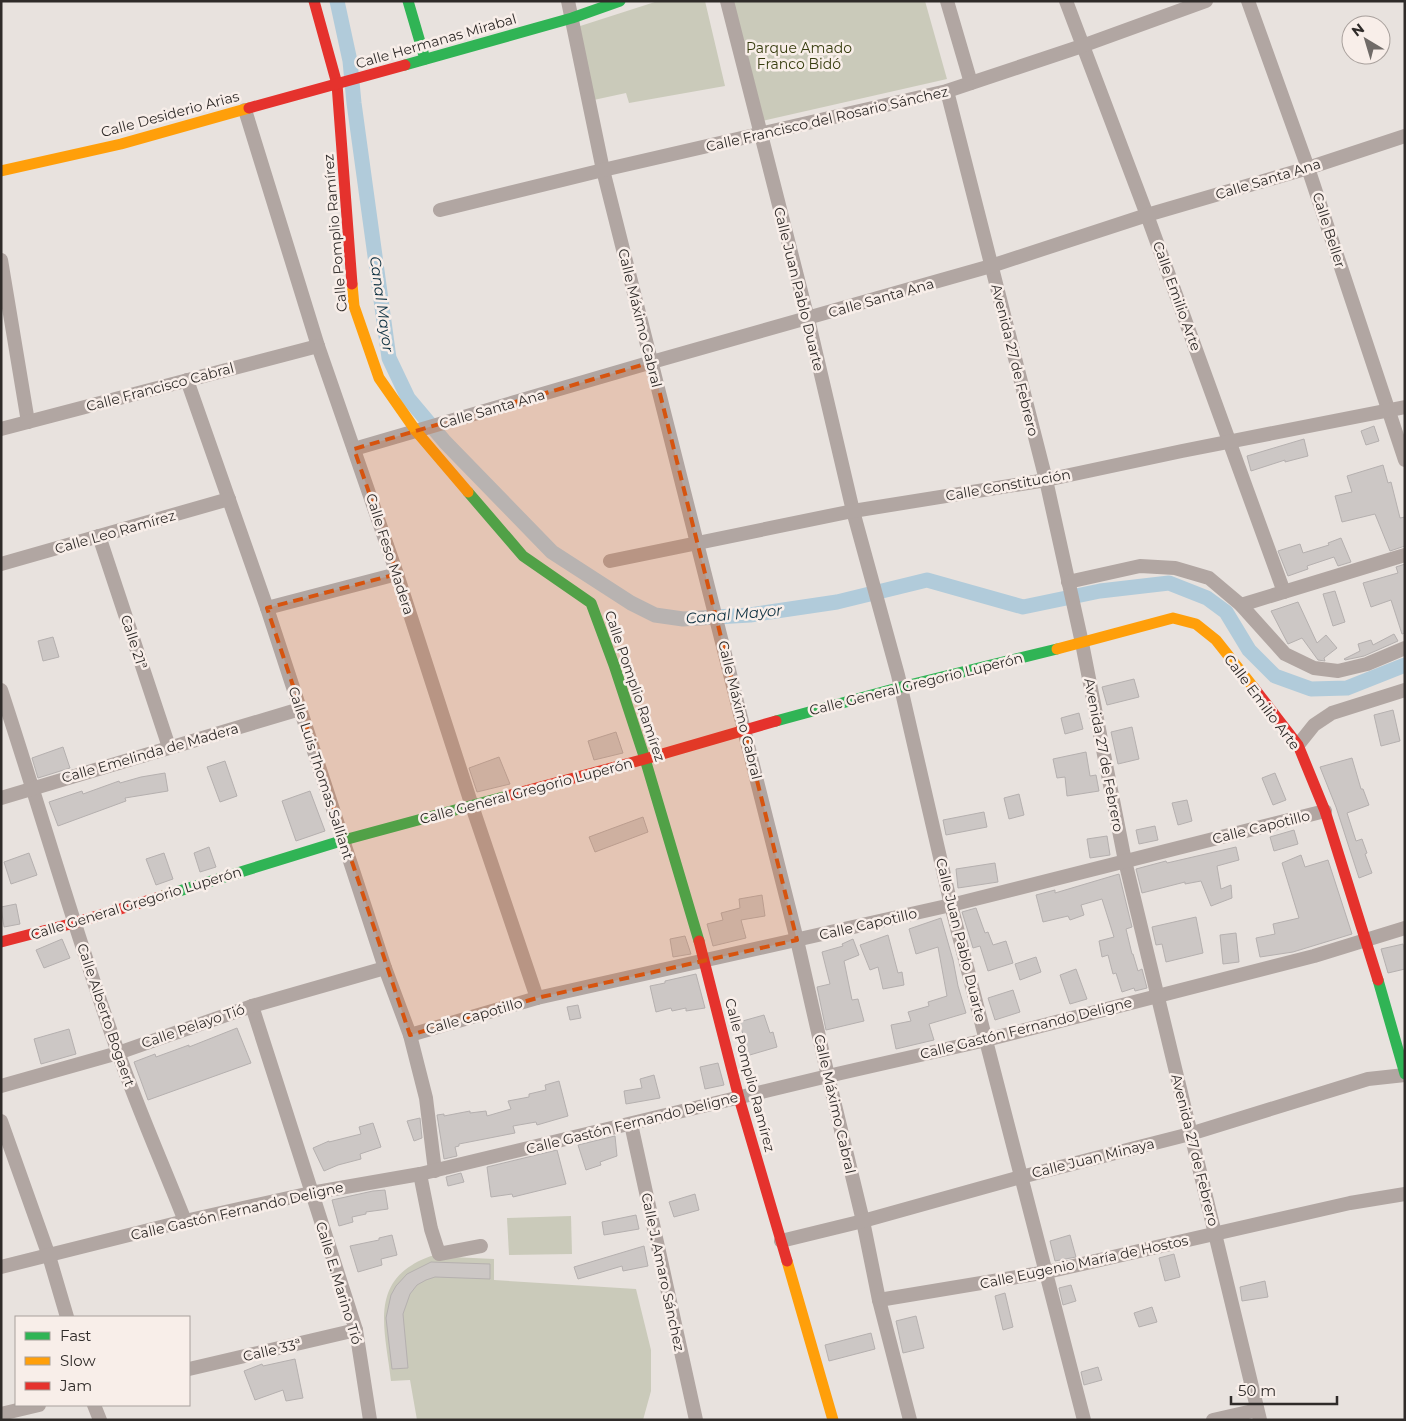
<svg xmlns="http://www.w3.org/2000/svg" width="1406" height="1421" font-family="Montserrat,sans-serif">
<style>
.green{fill:#cacaba}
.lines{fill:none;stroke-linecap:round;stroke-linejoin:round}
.canal{stroke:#b1cbda;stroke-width:15}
.building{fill:#ccc7c5;stroke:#b5b0af}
.street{stroke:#b1a6a2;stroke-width:14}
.fast{stroke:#30b455;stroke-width:11}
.slow{stroke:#ff9f0a;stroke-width:11}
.jam{stroke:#e5322d;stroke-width:11}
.marked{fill:#d6540f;fill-opacity:0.2;stroke:#d6540f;stroke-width:4;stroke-dasharray:10 6;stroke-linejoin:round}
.labels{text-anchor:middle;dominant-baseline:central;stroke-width:5;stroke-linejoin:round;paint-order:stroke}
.street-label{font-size:14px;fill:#2f2b29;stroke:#f8eee9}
.park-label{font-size:14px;fill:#373d0f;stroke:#f8eee9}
.water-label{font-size:15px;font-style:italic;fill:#0c3041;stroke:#f8eee9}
</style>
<rect width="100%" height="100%" fill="#e8e2de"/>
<g class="green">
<polygon points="658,1 705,1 725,86 629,103 626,93 589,101 574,28"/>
<polygon points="731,1 925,1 947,79 758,122"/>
<polygon points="571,1216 572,1254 509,1255 507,1218"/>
<path d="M431 1256 494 1259V1280L636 1289 651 1350V1391L643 1420H417L410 1380 391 1381C385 1328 367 1279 431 1256Z"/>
</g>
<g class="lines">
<polyline class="canal" points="337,1 350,61 354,103 389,358 408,398 445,442 552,552 631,603 655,615 683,619 750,615 837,602 927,580 1023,607 1100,591 1169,583 1207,598 1226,612 1249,650 1275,676 1311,689 1347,688 1405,665"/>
</g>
<g class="building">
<polygon points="1374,426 1379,441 1366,445 1361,431"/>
<polygon points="1304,439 1308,456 1285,462 1285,460 1251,471 1247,456"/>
<polygon points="1383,465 1388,483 1391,482 1400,518 1405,517 1405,546 1390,551 1375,514 1342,522 1335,496 1352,492 1347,476"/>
<polygon points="1341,538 1351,562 1338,566 1334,557 1307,566 1308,569 1288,576 1278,551 1300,544 1303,553 1329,545 1328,543"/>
<polygon points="1405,564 1405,633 1402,634 1391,600 1371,607 1363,583 1398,573 1396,567"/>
<polygon points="1335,591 1345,622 1333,626 1323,594"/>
<polygon points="1298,602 1317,643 1326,635 1337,648 1324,658 1325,661 1318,660 1302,638 1288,644 1271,611"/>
<polygon points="1394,634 1398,641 1364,656 1345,660 1344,659 1360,651 1358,644 1371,640 1373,645"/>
<polygon points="53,637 59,657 43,661 38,641"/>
<polygon points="1134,679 1139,697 1107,705 1102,687"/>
<polygon points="1393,710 1400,741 1381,746 1374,715"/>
<polygon points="1079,713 1083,729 1065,734 1061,718"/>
<polygon points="1132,727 1139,759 1118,764 1111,732"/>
<polygon points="616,732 623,753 594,760 588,741"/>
<polygon points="63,747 70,768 38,778 32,758"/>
<polygon points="1086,752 1090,776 1096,775 1099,791 1067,796 1065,777 1057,778 1053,759"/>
<polygon points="499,757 510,784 477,792 469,768"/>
<polygon points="1352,758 1361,789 1363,789 1369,805 1347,813 1356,841 1362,839 1367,853 1365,854 1372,873 1359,878 1336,807 1320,767"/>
<polygon points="225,761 237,796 220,802 207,767"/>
<polygon points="165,773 168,791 125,798 126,801 58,826 49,802 82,791 83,794 119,781 120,783 141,777"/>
<polygon points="1275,773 1286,800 1273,805 1262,778"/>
<polygon points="310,791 325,831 296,841 282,801"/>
<polygon points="1019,794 1024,815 1009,819 1004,798"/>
<polygon points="1187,800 1192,821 1178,825 1172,803"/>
<polygon points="984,812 987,827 946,835 943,820"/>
<polygon points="643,817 648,832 595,852 589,837"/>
<polygon points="1155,826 1158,840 1139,844 1136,830"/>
<polygon points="1294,830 1298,844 1274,851 1270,837"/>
<polygon points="1107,836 1110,855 1090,858 1087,839"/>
<polygon points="209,847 216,867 200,872 194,853"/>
<polygon points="1236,847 1239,860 1217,866 1221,889 1231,885 1232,898 1211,906 1201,881 1185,884 1185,882 1142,893 1136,869 1166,861 1167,863"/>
<polygon points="29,853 37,875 11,884 4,862"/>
<polygon points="164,853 173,879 156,885 146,859"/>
<polygon points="1301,855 1305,867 1328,860 1352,934 1293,952 1260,957 1256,938 1275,934 1273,924 1299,918 1282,863"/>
<polygon points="995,863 998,882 958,888 956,869"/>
<polygon points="1119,874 1132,927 1126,929 1132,954 1133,954 1138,971 1142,969 1147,988 1135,991 1134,988 1122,992 1116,973 1113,974 1108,955 1102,957 1099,941 1114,937 1102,899 1081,905 1084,915 1070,920 1068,916 1043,922 1036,895 1055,890 1055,893"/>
<polygon points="762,895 765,916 741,920 746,938 713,946 707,924 723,920 721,913 740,908 739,899"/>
<polygon points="16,904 20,924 4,927 1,907"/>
<polygon points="976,908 985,933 988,932 993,945 1006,941 1013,963 988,971 980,946 973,948 962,912"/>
<polygon points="1196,917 1203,953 1166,962 1162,944 1156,945 1152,927"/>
<polygon points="941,918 953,960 958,986 966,1013 929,1024 934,1040 896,1049 891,1025 911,1021 908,1012 929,1006 928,1002 947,996 938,947 916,954 909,929"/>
<polygon points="1236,933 1239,962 1223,964 1220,935"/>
<polygon points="888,935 898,973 902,972 904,985 883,989 878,967 870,970 860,945"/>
<polygon points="685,936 691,954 673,957 670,939"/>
<polygon points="62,939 70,958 44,968 36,950"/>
<polygon points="853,939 859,955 844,961 852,1000 858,999 864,1021 826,1030 817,987 830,984 822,952 843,946 842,944"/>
<polygon points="1403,944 1405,953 1405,969 1388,973 1381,949"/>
<polygon points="1036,957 1041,972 1020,980 1015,964"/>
<polygon points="1076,969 1087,999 1070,1004 1060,975"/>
<polygon points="696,974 705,1008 686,1011 686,1008 672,1011 671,1008 656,1012 650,986 665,983 665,981"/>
<polygon points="1013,990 1020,1012 995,1020 988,998"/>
<polygon points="578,1005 581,1018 570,1020 567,1007"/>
<polygon points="764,1015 770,1033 773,1032 777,1047 743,1057 739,1042 745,1040 739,1022"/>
<polygon points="237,1028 251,1063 148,1100 134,1062 155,1054 156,1057 189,1045 189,1047"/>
<polygon points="69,1029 76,1054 41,1064 34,1039"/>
<polygon points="718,1063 724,1085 705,1089 700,1067"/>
<polygon points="654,1075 660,1098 626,1104 624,1091 642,1088 640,1079"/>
<polygon points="559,1081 568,1116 537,1125 536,1122 513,1126 515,1133 459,1144 459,1146 455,1147 457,1156 444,1159 437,1115 444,1114 444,1116 470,1111 470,1113 486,1111 487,1116 511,1109 508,1101 529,1097 529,1094 546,1090 545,1085"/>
<polygon points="420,1118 422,1138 414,1141 407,1121"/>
<polygon points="373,1123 381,1147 360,1154 361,1159 338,1165 324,1171 313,1148 329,1141 329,1142 361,1134 359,1127"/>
<polygon points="615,1136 617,1156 600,1162 601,1165 586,1170 578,1145"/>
<polygon points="557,1150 566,1184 513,1197 512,1194 491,1197 487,1167"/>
<polygon points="461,1173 464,1182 448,1186 446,1177"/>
<polygon points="385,1190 388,1209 366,1212 366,1214 352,1217 353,1222 339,1226 332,1200 373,1191"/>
<polygon points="695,1194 699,1210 674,1217 669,1202"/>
<polygon points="636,1215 639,1229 604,1235 602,1222"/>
<polygon points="392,1235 397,1255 381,1259 382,1265 358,1272 350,1246 379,1240 379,1238"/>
<polygon points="1070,1235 1076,1257 1055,1261 1050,1241"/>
<polygon points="644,1246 648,1266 623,1271 622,1266 578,1279 574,1267"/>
<polygon points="1174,1254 1180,1277 1165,1281 1159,1258"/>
<polygon points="431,1262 490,1264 490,1279 435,1277 426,1280 417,1285 410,1294 403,1314 408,1368 392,1369 386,1318 391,1295 396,1286 407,1274"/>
<polygon points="1265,1281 1268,1297 1242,1301 1240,1287"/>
<polygon points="1071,1285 1076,1301 1063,1305 1059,1288"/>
<polygon points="1005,1293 1013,1327 1003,1330 995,1296"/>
<polygon points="1152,1307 1157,1322 1139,1327 1134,1313"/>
<polygon points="916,1316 924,1348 903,1353 896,1321"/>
<polygon points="871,1333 875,1349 829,1361 825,1345"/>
<polygon points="295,1359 303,1398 286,1401 283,1390 255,1400 244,1371 262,1364 263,1366"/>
<polygon points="1098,1367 1102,1380 1084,1385 1081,1372"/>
</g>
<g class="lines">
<g class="street">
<polyline points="568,1 603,170 797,940 828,1076 863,1221 879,1300 910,1420"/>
<polyline points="727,1 808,319 853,511 898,675 951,905 1084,1420"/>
<polyline points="947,1 971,83"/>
<polyline points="1066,1 1147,215 1284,592"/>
<polyline points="1248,1 1308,168 1405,460"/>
<polyline points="947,91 1046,480 1082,643 1125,861 1260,1420"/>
<polyline points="245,110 318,346 397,574 472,806 537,998"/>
<polyline points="440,210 603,170 947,91 1082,46 1206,1"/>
<polyline points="1,260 28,422"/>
<polyline points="187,380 267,608 385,968 410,1035 426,1098 435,1171"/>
<polyline points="1,429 318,346"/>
<polyline points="354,449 652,362 991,266 1147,215 1308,168 1405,136"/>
<polyline points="99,536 169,747"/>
<polyline points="610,561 853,511 1046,480 1182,451 1405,407"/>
<polyline points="1,564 229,499"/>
<polyline points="1068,582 1140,566 1175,568 1209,578 1241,605 1285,654 1314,668 1338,671 1367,664 1405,648"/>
<polyline points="1241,605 1405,555"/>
<polyline points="267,608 397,574"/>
<path d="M1 690C41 811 75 933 118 1052 138 1109 163 1165 185 1221"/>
<polyline points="1298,745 1314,725 1332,713 1405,690"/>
<polyline points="1,798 300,709"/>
<polyline points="252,1006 356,1330 370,1420"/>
<polyline points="410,1035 537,998 951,905 1325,811"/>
<polyline points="1,1086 118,1053 252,1006 385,968"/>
<polyline points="1,1121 49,1256 67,1317"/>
<polyline points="631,1124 696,1420"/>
<polyline points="420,1174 431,1229 439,1254 481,1246"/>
<polyline points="781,1241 863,1221 1021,1177 1190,1134 1368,1079 1405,1075"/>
<polyline points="1,1267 185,1221 311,1193 420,1174 828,1076 986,1040 1314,956 1405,928"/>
<polyline points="879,1300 1047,1272 1350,1203 1405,1194"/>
<polyline points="189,1369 356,1330"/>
<polyline points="94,1405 100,1420"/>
<polyline points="1,1414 39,1405"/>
<polyline points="1213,1420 1257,1410"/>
</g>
<g class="fast">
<polyline points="408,1 425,59"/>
<polyline points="405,65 572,18 620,1"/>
<polyline points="468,492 523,556 591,603 614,665 645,759 699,941"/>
<polyline points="776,721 901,687 1057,649"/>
<polyline points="163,896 344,840 507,796"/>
<polyline points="1378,980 1405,1074"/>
</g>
<g class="slow">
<polyline points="1,171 121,144 249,108"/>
<polyline points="352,284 354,306 379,378 416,431 468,492"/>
<polyline points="1057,649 1173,618 1196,624 1216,640 1254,688"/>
<polyline points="787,1261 833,1420"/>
</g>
<g class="jam">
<polyline points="314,1 337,84 352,284"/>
<polyline points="249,108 405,65"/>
<polyline points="1254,688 1298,745 1325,811 1378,980"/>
<polyline points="507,796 645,759 776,721"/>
<polyline points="699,941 739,1098 787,1261"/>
<polyline points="1,942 74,923 163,896"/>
</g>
</g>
<path class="marked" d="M652 362 797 940 537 998 410 1035 267 608 397 574 354 449Z"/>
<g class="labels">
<g class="street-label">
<text transform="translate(436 41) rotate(-16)">Calle Hermanas Mirabal</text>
<text transform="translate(170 114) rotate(-15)">Calle Desiderio Arias</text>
<text transform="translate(827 119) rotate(-13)">Calle Francisco del Rosario Sánchez</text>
<text transform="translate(1268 179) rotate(-17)">Calle Santa Ana</text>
<text transform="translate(1329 230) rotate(72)">Calle Beller</text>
<text transform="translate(335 233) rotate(-95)">Calle Pomplio Ramírez</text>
<text transform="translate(799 289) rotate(76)">Calle Juan Pablo Duarte</text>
<text transform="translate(1177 296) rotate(70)">Calle Emilio Arte</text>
<text transform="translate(881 298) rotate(-16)">Calle Santa Ana</text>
<text transform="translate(640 318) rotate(76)">Calle Máximo Cabral</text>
<text transform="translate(1015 360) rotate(76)">Avenida 27 de Febrero</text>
<text transform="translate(160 387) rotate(-15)">Calle Francisco Cabral</text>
<text transform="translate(492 409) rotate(-16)">Calle Santa Ana</text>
<text transform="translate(1008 485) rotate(-10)">Calle Constitución</text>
<text transform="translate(115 532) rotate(-16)">Calle Leo Ramírez</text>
<text transform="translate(390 554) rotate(72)">Calle Feso Madera</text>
<text transform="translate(134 642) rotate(72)">Calle 21ª</text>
<text transform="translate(916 684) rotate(-14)">Calle General Gregorio Luperón</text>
<text transform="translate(635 686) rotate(71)">Calle Pomplio Ramírez</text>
<text transform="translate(1262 702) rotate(53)">Calle Emilio Arte</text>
<text transform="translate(740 710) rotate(76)">Calle Máximo Cabral</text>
<text transform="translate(150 753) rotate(-16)">Calle Emelinda de Madera</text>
<text transform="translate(1104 755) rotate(79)">Avenida 27 de Febrero</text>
<text transform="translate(321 773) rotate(72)">Calle Luis Thomas Salliant</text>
<text transform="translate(526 791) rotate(-15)">Calle General Gregorio Luperón</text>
<text transform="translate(1261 827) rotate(-14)">Calle Capotillo</text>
<text transform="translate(136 903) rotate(-17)">Calle General Gregorio Luperón</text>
<text transform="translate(868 924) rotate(-13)">Calle Capotillo</text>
<text transform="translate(961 940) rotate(76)">Calle Juan Pablo Duarte</text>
<text transform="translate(106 1015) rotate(71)">Calle Alberto Bogaert</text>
<text transform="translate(474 1016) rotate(-16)">Calle Capotillo</text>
<text transform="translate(193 1026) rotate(-19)">Calle Pelayo Tió</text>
<text transform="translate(1026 1028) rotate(-14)">Calle Gastón Fernando Deligne</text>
<text transform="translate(750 1075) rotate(75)">Calle Pomplio Ramírez</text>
<text transform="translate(835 1104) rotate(77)">Calle Máximo Cabral</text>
<text transform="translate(632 1123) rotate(-14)">Calle Gastón Fernando Deligne</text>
<text transform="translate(1195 1150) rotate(76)">Avenida 27 de Febrero</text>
<text transform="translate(1093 1158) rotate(-14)">Calle Juan Minaya</text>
<text transform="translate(237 1211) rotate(-13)">Calle Gastón Fernando Deligne</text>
<text transform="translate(1084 1262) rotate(-12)">Calle Eugenio María de Hostos</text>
<text transform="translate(663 1272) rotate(78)">Calle J. Amaro Sánchez</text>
<text transform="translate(339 1283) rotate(73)">Calle E. Marino Tió</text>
<text transform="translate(272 1350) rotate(-13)">Calle 33ª</text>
</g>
<g class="park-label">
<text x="799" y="48">Parque Amado<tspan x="799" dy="16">Franco Bidó</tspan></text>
</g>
<g class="water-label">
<text transform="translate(382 304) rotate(82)">Canal Mayor</text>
<text transform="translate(734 614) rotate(-5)">Canal Mayor</text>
</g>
</g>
<rect width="1406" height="1421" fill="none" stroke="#2f2b29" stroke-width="5"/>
<rect x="15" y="1316" width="175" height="90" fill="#f8eee9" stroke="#a8a09c"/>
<rect x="25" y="1332" width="25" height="8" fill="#30b455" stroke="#a8a09c"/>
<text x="60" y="1341" font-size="15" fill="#2f2b29">Fast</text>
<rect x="25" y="1357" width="25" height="8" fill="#ff9f0a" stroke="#a8a09c"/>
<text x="60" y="1366" font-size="15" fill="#2f2b29">Slow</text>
<rect x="25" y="1382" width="25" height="8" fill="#e5322d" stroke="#a8a09c"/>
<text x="60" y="1391" font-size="15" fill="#2f2b29">Jam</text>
<g transform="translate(1366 40) rotate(322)"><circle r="24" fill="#f8eee9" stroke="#a8a09c"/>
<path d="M0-4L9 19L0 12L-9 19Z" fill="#706b68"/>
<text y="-8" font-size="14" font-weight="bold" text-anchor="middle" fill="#2f2b29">N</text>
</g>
<path d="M1231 1396v8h106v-8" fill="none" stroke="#2f2b29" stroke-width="2.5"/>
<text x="1238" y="1396" font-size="15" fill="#2f2b29" stroke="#f8eee9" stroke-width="4" paint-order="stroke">50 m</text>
</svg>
